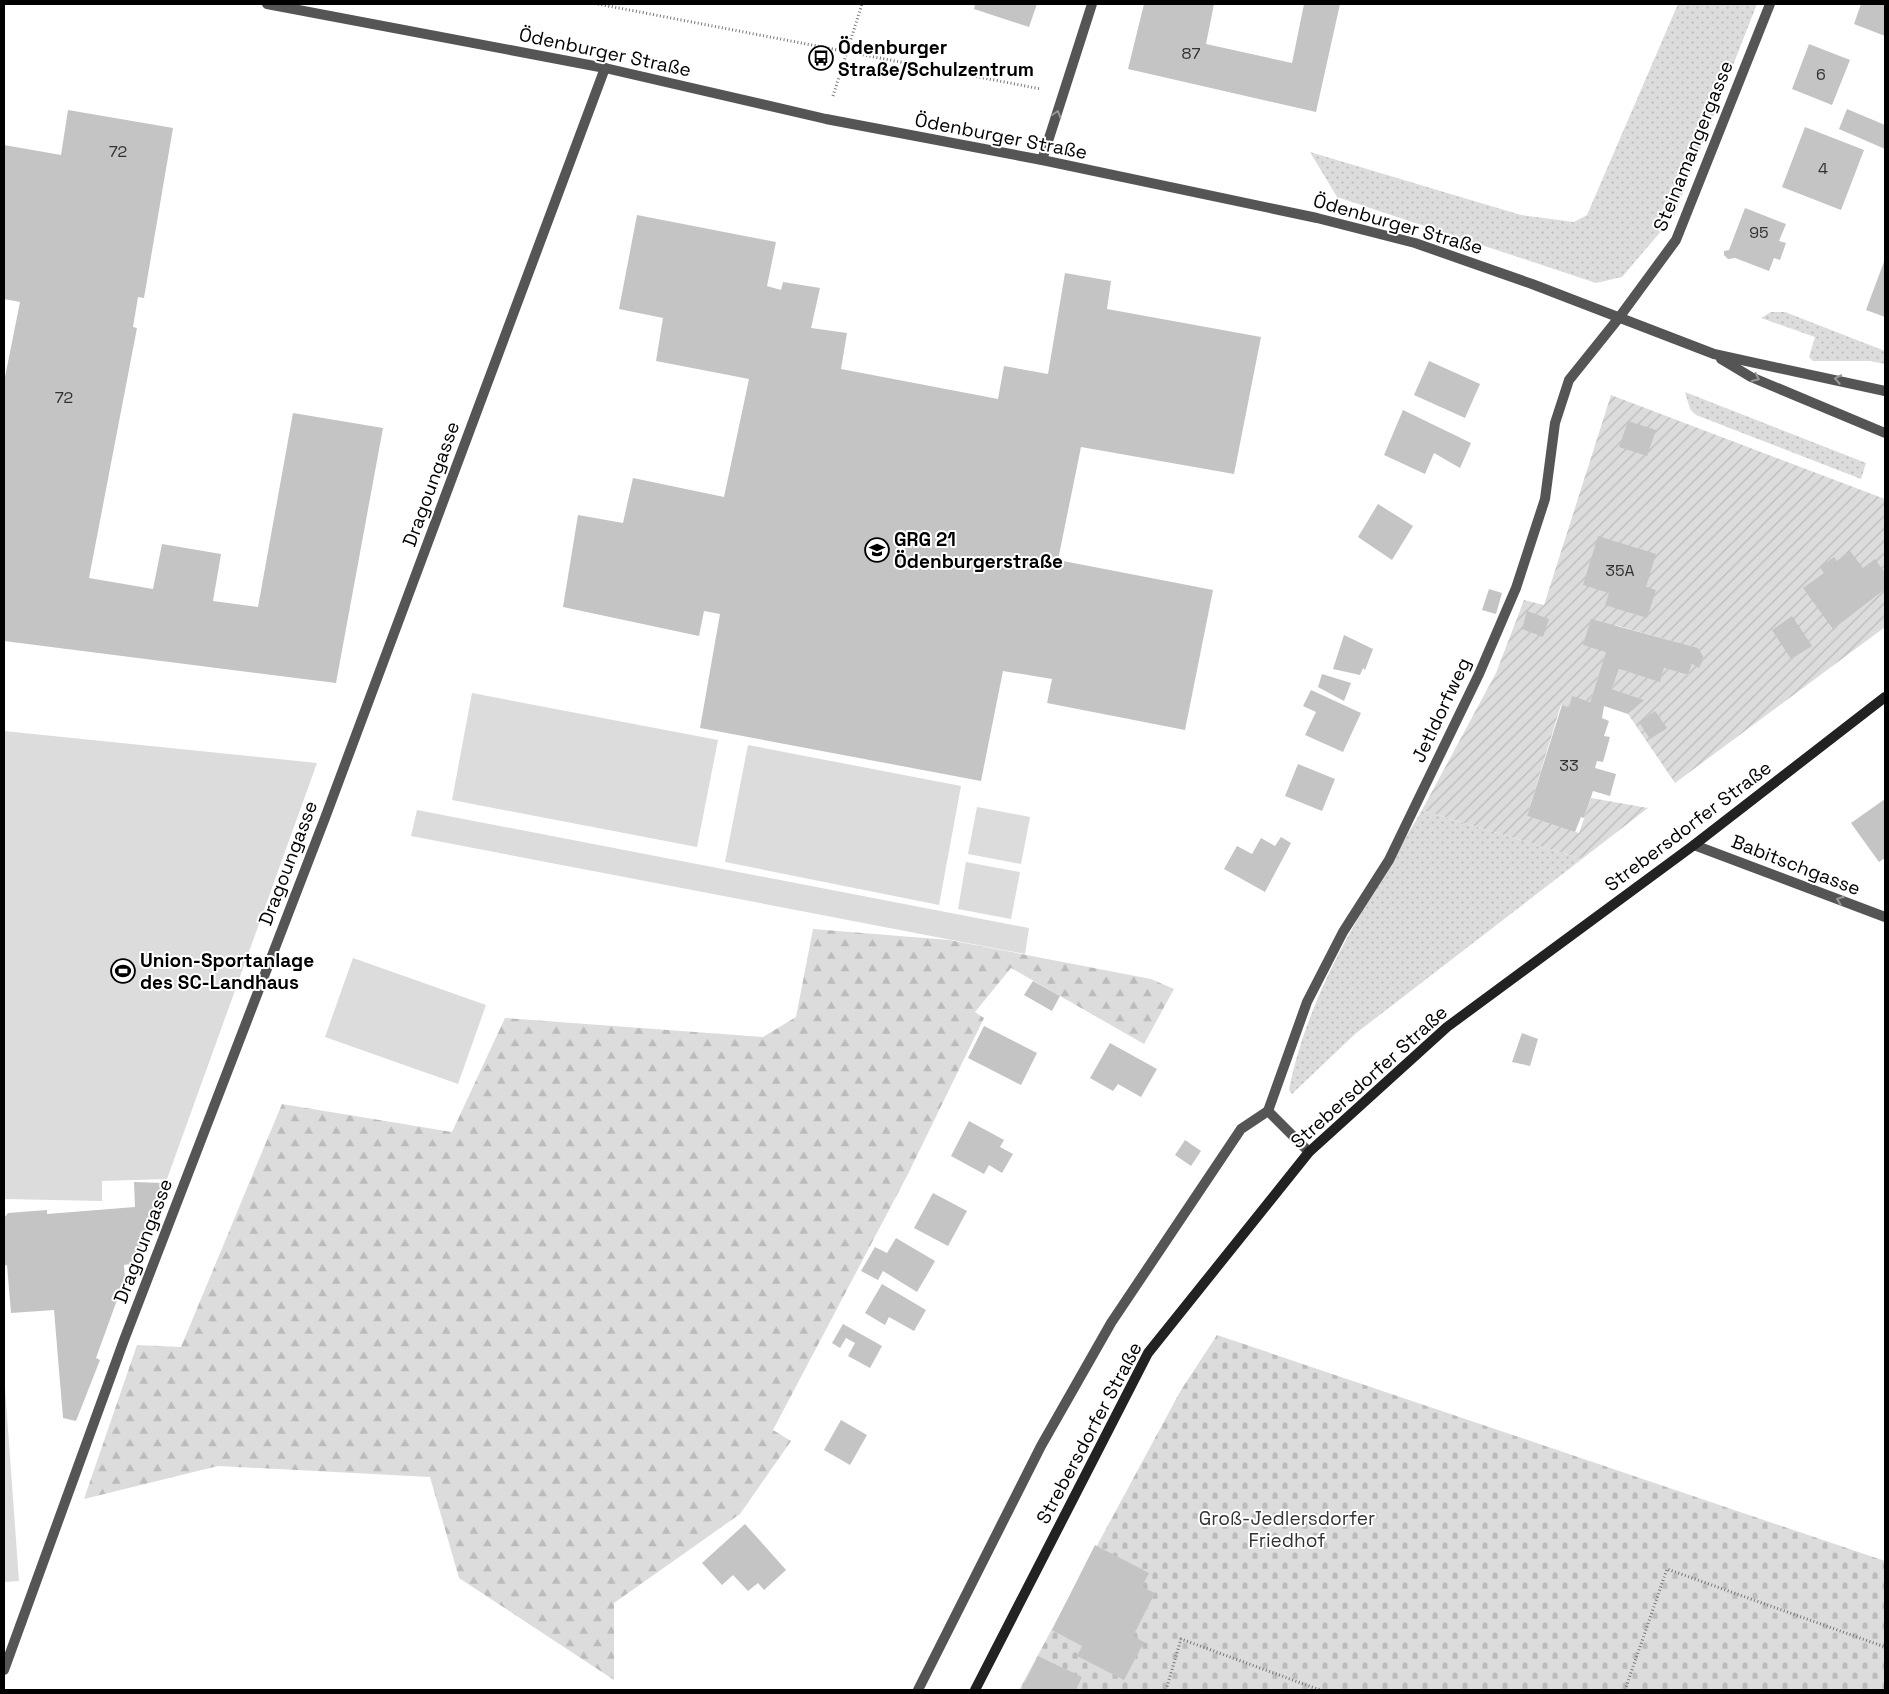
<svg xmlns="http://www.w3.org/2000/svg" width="1889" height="1694" font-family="'Space Grotesk',sans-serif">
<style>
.grass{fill:url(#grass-dots)}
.forest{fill:url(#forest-firs)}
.cemetery{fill:url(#cemetery-stones)}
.park{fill:#dcdcdc}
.garden{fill:url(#garden-furrows)}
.building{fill:#c4c4c4}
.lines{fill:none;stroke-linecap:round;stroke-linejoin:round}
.path{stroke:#777;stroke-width:3;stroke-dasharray:1 2.5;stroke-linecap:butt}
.lane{stroke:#555;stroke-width:10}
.street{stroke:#555;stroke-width:10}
.secondary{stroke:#222;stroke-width:10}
.oneway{stroke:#999}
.labels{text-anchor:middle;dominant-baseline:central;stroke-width:4;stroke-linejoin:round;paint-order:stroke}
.number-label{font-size:16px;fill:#313131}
.poi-label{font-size:19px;font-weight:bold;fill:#000;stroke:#fff;text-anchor:start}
.street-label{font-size:19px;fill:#000;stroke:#fff}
.park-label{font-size:19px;fill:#333;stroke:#fff}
</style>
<defs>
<pattern id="grass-dots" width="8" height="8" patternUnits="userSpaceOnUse" patternTransform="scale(1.25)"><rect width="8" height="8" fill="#dcdcdc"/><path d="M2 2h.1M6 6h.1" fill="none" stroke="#bbb" stroke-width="1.8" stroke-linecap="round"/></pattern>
<pattern id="forest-firs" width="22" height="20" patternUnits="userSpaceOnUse" patternTransform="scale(1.25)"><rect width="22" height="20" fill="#dcdcdc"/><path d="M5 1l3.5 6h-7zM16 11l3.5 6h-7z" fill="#bbb"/></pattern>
<pattern id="cemetery-stones" width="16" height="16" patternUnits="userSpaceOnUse" patternTransform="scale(1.25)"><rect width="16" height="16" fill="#dcdcdc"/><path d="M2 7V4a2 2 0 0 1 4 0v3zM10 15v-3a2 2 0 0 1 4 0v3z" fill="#bbb"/></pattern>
<pattern id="garden-furrows" width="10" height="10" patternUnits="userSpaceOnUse" patternTransform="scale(1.25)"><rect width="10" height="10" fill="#dcdcdc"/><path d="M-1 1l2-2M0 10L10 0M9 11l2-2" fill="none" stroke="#bbb"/></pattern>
</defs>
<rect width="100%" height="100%" fill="#fff"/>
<g class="grass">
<polygon points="1678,4 1757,4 1674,216 1622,277 1596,283 1337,197 1310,152 1521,215 1574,222 1587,215"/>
<polygon points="1771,312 1785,312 1885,351 1885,364 1870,361 1813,361 1809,357 1815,337 1761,318"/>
<polygon points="1685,392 1866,463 1861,479 1696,415 1690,409"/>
<path d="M1422 810 1582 859 1355 1034 1292 1094 1289 1090C1309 987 1370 899 1422 810Z"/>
</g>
<polygon class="forest" points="813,929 949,940 1151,979 1174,989 1144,1044 1011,968 975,1012 984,1018 908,1174 773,1430 791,1441 740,1514 614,1603 614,1680 459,1578 430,1477 218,1466 84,1499 137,1345 181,1347 282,1104 452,1132 505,1018 763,1037 796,1017"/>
<polygon class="cemetery" points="1217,1335 1885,1561 1885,1690 1019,1690 1181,1390"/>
<g class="park">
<polygon points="472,693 718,740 697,847 452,800"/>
<polygon points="4,731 317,763 167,1179 102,1181 102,1201 4,1199"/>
<polygon points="748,745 961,786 939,905 725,862"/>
<polygon points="977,807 1030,817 1021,864 968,854"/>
<polygon points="417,810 1029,928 1025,954 411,836"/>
<polygon points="966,862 1020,872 1011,919 958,909"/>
<polygon points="353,958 486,1005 458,1084 325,1037"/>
<polygon points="4,1374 19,1581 4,1582"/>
</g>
<polygon class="garden" points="1611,395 1885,499 1885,627 1675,783 1628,714 1643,700 1612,689 1619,669 1660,681 1664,668 1688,675 1692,664 1699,667 1704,658 1697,648 1615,625 1590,702 1572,697 1569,707 1561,705 1527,816 1579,833 1591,798 1648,808 1582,859 1422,810 1496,673 1524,600 1544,605"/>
<g class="building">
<polygon points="975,4 1037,4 1029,27 974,9"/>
<polygon points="1144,4 1214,4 1206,44 1292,63 1304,4 1340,4 1316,112 1128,69"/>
<polygon points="1861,4 1885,4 1885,36 1854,24"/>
<polygon points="1809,44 1850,60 1832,105 1792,89"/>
<polygon points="1847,109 1885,125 1885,149 1839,129"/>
<polygon points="68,110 173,128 144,298 138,297 133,327 137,328 89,578 153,589 162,544 221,554 213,601 258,607 293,413 383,428 336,683 4,641 4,382 20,302 4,299 4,145 61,155"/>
<polygon points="1805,127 1864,150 1841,210 1782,187"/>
<polygon points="1745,208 1786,224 1779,241 1786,243 1780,260 1774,258 1769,271 1735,258 1728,259 1724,255 1724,251 1729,250"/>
<polygon points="637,215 776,242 767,286 781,290 783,282 820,288 811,328 847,333 841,369 998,399 1004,366 1048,374 1065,273 1111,281 1107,309 1261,337 1234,474 1081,447 1058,560 1213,590 1185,730 1047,703 1052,679 1003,671 981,781 700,728 720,614 704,611 699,636 563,607 578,515 623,523 633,478 724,497 749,379 656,361 663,318 619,309"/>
<polygon points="1885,259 1885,317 1866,310"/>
<polygon points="1429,361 1480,384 1465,418 1414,395"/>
<polygon points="1403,410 1471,443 1460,468 1434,453 1425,474 1384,455"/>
<polygon points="1628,421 1656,430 1647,456 1619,447"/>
<polygon points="1378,504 1413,526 1392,560 1358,537"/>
<polygon points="1598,536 1656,554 1646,587 1656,590 1647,618 1605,605 1609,593 1583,585"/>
<polygon points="1850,551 1863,568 1875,559 1885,573 1885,589 1833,629 1803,588 1824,573 1820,567 1834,557 1837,561"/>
<polygon points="1489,589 1502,593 1496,614 1482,610"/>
<polygon points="1527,611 1549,619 1543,637 1522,629"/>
<polygon points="1792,616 1812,646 1791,659 1772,630"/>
<polygon points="1591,619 1698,648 1704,658 1699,668 1692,664 1688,675 1664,668 1660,682 1619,669 1612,689 1644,700 1628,714 1604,706 1602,718 1609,721 1604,736 1610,737 1603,762 1597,761 1595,768 1616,774 1610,796 1593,791 1584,818 1581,817 1575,832 1527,816 1562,705 1569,707 1572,696 1590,702 1606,652 1583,645"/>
<polygon points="1344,635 1373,649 1365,670 1363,668 1360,675 1333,669"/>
<polygon points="1322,674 1351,683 1344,701 1318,687"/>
<polygon points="1311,690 1361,713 1343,752 1305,735 1316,712 1303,706"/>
<polygon points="1655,711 1667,728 1650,739 1639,722"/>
<polygon points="1298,764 1335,779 1322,811 1285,796"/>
<polygon points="1885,799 1885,858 1879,862 1851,823"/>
<polygon points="1281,837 1291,843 1265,892 1224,869 1237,846 1252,854 1261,838 1275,846"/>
<polygon points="1033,981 1060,996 1052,1011 1024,995"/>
<polygon points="984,1026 1037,1053 1021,1085 968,1058"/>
<polygon points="1522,1033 1538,1039 1530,1066 1512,1062"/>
<polygon points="1110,1043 1157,1069 1141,1097 1118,1084 1113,1091 1090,1078"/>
<polygon points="969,1121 1004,1140 1000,1147 1013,1154 1002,1173 989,1165 984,1174 951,1156"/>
<polygon points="1185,1140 1201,1151 1191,1166 1175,1155"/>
<polygon points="134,1182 164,1183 136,1263 124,1265 125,1278 96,1358 100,1360 76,1421 63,1418 54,1310 11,1313 7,1265 4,1266 4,1218 8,1213 47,1210 47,1214 135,1207"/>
<polygon points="933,1193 967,1211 948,1246 914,1228"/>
<polygon points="896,1238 935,1261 917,1292 883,1271 878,1280 861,1271 875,1247 887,1253"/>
<polygon points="882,1284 926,1310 914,1331 889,1317 885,1325 865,1313"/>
<polygon points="843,1324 882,1346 870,1368 848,1356 855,1343 846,1338 840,1348 832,1343"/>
<polygon points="841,1420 867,1435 850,1465 824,1450"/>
<polygon points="745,1524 786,1570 764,1590 758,1583 748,1591 733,1575 722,1585 702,1563"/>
<polygon points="1095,1545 1149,1573 1142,1587 1155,1593 1133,1636 1144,1642 1124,1680 1077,1656 1082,1646 1052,1630"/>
<polygon points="1038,1656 1082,1677 1076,1690 1021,1690"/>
</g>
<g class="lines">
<g class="path">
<polyline points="598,4 1041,89"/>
<polyline points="833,96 862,4"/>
<polyline points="1166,1690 1181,1639 1320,1690"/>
<polyline points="1625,1690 1667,1569 1885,1647"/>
</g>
<g class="lane">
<polyline points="1268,1111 1307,1002 1343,932 1389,860 1479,674 1516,588 1545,499 1555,423 1569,380 1618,319"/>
<polyline points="918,1690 1041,1446 1111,1323 1241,1129 1268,1111 1309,1152"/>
</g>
<g class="street">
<polyline points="267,4 605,68 826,119 1042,160 1317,218 1415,243 1532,284 1714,354 1885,391"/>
<polyline points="1042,160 1092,4"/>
<polyline points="1618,319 1676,240 1770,4"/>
<polyline points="1721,359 1751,377 1885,433"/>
<polyline points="1694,845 1885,917"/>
<polyline points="4,1670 124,1340 325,818 605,68"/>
</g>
<polyline class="secondary" points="975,1690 1148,1353 1309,1152 1447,1027 1694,845 1885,697"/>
</g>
<defs><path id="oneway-chevron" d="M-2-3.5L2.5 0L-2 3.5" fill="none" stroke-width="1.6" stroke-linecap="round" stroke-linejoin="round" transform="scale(1.25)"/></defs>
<g class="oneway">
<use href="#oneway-chevron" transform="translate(1057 114) rotate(-72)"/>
<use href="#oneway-chevron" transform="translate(1756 378) rotate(25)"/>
<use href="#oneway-chevron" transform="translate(1838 379) rotate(-169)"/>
<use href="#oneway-chevron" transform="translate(1840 900) rotate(-159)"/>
</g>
<defs>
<g id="bus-ring" transform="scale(1.25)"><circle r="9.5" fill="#fff" stroke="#000" stroke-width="1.5"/><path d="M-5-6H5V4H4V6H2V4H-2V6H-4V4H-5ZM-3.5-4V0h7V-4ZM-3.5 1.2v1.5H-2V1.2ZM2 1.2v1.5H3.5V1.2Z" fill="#000"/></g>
<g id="school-ring" transform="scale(1.25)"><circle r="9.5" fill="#fff" stroke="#000" stroke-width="1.5"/><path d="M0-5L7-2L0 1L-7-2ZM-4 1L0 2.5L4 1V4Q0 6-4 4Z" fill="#000"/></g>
<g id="stadium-ring" transform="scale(1.25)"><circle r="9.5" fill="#fff" stroke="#000" stroke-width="1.5"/><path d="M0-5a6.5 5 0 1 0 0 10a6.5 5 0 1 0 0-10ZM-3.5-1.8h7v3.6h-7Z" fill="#000"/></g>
</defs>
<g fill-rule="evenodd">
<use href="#bus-ring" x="821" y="58"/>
<use href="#school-ring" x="877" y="550"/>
<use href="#stadium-ring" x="123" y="971"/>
</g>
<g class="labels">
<g class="number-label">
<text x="1191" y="53">87</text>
<text x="1821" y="74">6</text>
<text x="118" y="151">72</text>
<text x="1823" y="168">4</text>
<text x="1759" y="232">95</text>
<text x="64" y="397">72</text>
<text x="1620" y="570">35A</text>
<text x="1569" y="765">33</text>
</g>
<g class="poi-label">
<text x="838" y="47">Ödenburger<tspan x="838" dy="22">Straße/Schulzentrum</tspan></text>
<text x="894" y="539">GRG 21<tspan x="894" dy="22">Ödenburgerstraße</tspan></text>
<text x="140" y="960">Union-Sportanlage<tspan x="140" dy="22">des SC-Landhaus</tspan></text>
</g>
<g class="street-label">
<text transform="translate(605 52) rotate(12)">Ödenburger Straße</text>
<text transform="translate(1001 136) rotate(11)">Ödenburger Straße</text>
<text transform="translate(1693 146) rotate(-68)">Steinamangergasse</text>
<text transform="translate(1398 224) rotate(16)">Ödenburger Straße</text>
<text transform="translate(431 484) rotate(-70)">Dragoungasse</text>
<text transform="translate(1441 710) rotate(-65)">Jetldorfweg</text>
<text transform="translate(1688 826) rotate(-37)">Strebersdorfer Straße</text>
<text transform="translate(288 863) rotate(-69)">Dragoungasse</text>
<text transform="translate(1796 865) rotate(21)">Babitschgasse</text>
<text transform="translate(1369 1077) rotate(-42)">Strebersdorfer Straße</text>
<text transform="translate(143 1241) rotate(-69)">Dragoungasse</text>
<text transform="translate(1089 1433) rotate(-62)">Strebersdorfer Straße</text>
</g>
<g class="park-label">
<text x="1287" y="1518">Groß-Jedlersdorfer<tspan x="1287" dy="22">Friedhof</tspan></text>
</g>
</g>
<rect width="1889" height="1694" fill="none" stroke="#000000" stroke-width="10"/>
</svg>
